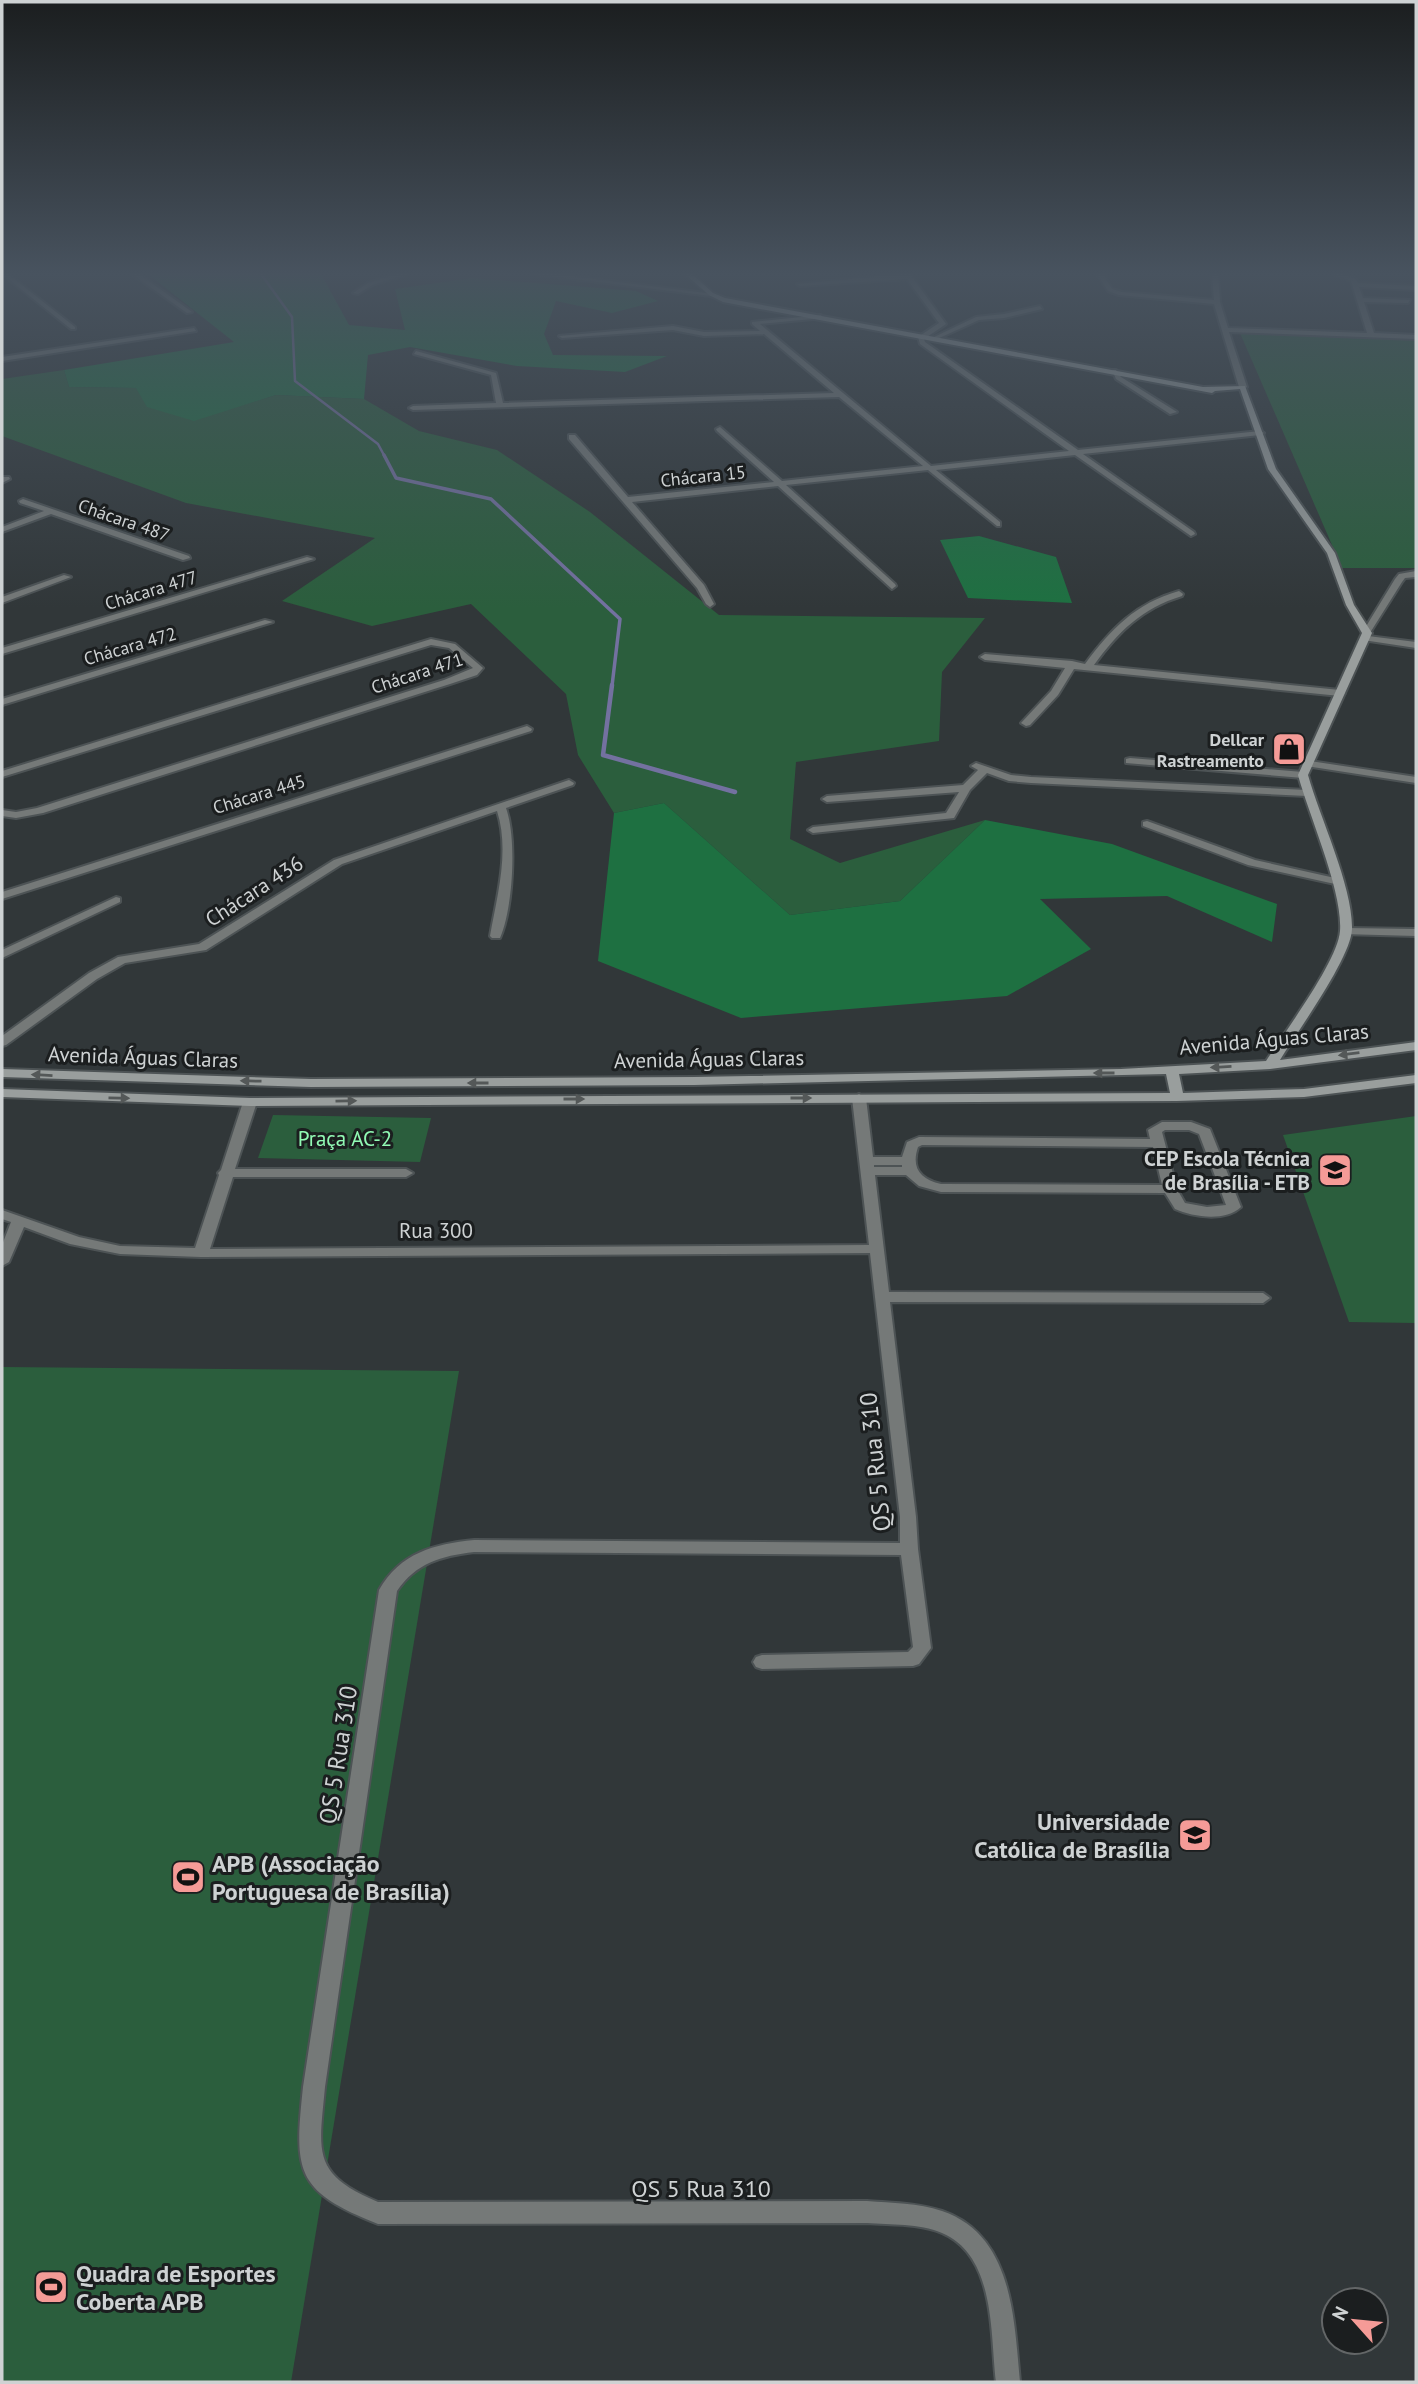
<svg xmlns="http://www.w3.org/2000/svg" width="1418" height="2384" font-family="'PT Sans',sans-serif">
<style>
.green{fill:#2b5e3d}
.forest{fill:#1e7041}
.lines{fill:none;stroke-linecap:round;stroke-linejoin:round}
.stream-far2{stroke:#7371a0;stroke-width:2.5}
.stream-far1{stroke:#7371a0;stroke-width:3.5}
.stream{stroke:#7371a0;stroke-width:4.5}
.street-casing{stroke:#4d5355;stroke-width:4}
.secondary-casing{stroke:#4d5355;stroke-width:4}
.street{fill:#757978;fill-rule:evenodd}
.secondary{fill:#999e9d;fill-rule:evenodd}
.oneway{fill:#545858}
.labels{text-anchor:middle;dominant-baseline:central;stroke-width:6;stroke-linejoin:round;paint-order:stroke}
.far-street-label{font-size:18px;fill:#ced2d3;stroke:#1b1e1f}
.far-poi-label{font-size:18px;font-weight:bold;fill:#ced2d3;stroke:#1b1e1f;text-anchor:end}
.street-label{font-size:21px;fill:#ced2d3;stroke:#1b1e1f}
.park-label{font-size:21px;fill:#91fab4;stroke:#1b1e1f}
.poi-label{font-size:21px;font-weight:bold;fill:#ced2d3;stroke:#1b1e1f;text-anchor:end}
.near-street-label{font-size:24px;fill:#ced2d3;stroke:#1b1e1f}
.near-poi-label{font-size:24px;font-weight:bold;fill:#ced2d3;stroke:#1b1e1f;text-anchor:start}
</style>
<rect width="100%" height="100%" fill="#313739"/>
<g class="green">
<polygon points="1240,333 1416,340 1416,568 1342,568"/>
<polygon points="64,370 69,387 136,388 193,420 276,395 364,399 419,431 497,450 590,512 719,615 985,618 942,672 939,741 796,762 790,839 840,863 985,820 900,901 790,915 664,803 614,813 578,755 566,694 471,604 372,626 282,601 375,538 186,503 2,436 2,379"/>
<polygon points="273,1115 431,1118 420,1162 258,1158"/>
<polygon points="1416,1116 1416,1323 1349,1322 1283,1135"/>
<polygon points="2,1367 459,1371 291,2382 2,2382"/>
</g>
<g class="forest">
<polygon points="148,274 321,274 349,325 405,330 395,289 472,278 636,291 658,301 612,313 556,301 544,334 553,355 667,356 625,372 517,366 410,347 368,355 364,399 276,395 194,421 147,407 136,388 69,387 64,370 234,342"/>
<polygon points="979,536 1056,557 1072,603 968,598 940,540"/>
<polygon points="664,803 790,915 900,901 985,820 1112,844 1277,904 1272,942 1167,896 1040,899 1091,949 1007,996 741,1018 598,961 614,813"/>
</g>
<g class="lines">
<polyline class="stream-far2" points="261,274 292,317 295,381 378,444 385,457"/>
<polyline class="stream-far1" points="384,455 396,478 491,499 620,619 612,686"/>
<polyline class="stream" points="612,685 603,755 735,792"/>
<g class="street-casing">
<g id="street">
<polygon points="2,274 8,274 75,327 75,329 71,329"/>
<polygon points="132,274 139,274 192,312 187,313"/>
<polygon points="397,274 407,274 372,285 358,294 353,293 368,283"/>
<polygon points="534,274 554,274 714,294 711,296"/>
<polygon points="904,274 910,274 946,324 924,339 925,342 1078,450 1260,431 1264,433 1260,435 1083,454 1194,532 1195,534 1191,536 1075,455 936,470 1000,522 1000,526 997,526 928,470 786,485 895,584 896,586 892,589 778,486 632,502 704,585 714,604 710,607 706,604 697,588 569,439 569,435 575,435 628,497 774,482 717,431 716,429 720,427 782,481 923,466 839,397 413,410 409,408 413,406 496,403 491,375 414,354 416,351 496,373 503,403 834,393 764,334 704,336 673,330 562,338 559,336 673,326 704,332 760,331 752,324 752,322 821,315 823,318 760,324 931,466 1069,451 920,344 918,337 939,323 907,279 800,286 797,284"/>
<polygon points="1097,274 1103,274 1112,289 1122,292 1214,300 1212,274 1218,274 1220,302 1228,328 1367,333 1351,281 1333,274 1342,274 1356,279 1358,283 1416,286 1416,290 1359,287 1363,298 1410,300 1408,303 1364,302 1374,333 1416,335 1416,339 1229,332 1247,387 1243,389 1239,387 1214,304 1119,295 1108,291"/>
<polygon points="1040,306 1042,309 1004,318 979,320 937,339 932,338 976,317 1004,314"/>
<polygon points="194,328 196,331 2,361 2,357"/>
<polygon points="1112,370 1116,370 1121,377 1177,412 1170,414 1116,379"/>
<polygon points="3,477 9,477 10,479 2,483"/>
<polygon points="23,499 189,556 190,558 183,560 51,514 2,532 2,527 44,511 20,503 19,501"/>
<polygon points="307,557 314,559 2,654 2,648"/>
<polygon points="1416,571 1416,577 1405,578 1402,582 1368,636 1416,642 1416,648 1363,640 1361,638 1365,635 1362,633 1395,579 1399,574"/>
<polygon points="64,575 71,577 2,603 2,597"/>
<path d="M1179 591 1183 594 1182 596C1142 608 1118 632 1094 665L1340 690 1345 693 1340 696 1074 669 1058 695 1030 725 1026 726 1021 723 1051 691 1065 668 985 660 980 657 985 654 1072 661 1085 664C1111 629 1136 603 1179 591Z"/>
<polygon points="265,620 273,622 2,705 2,699"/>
<polygon points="431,639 455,644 483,668 477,675 450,684 43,813 16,818 2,816 2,810 16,812 37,808 444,680 473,668 449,648 431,645 2,777 2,771"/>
<polygon points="527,726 532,729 531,731 2,899 2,892"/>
<polygon points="1130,758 1303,772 1308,775 1303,778 1126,763 1126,759"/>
<polygon points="1310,761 1416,777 1416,783 1306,766 1306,762"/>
<polygon points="976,763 1011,775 1031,777 1307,790 1312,793 1307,796 1031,783 1009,781 987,773 970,790 954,818 813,833 808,830 813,827 946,813 959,792 827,802 822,799 827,796 963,785 978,770 971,766"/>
<path d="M569 780 574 783 573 785 506 808C517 839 513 908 500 938H492L490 936C497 896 510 851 497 811L342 864 206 950 125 963 97 979 6 1045 2 1046V1036L89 973 118 957 199 944 334 860Z"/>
<polygon points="1147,821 1255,860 1335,878 1341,881 1335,884 1248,865 1143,826 1143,822"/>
<polygon points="116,897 120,898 120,902 2,958 2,950"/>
<polygon points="1346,928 1416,929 1416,936 1342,934 1342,930"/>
<path d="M859 1094 866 1098 873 1157H902L907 1142 919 1137 1150 1139 1148 1130 1162 1122H1191L1210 1129 1241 1207C1225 1222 1193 1217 1175 1209L1165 1193 941 1192 919 1186 906 1175H875L889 1292 1263 1293 1270 1298 1263 1303 890 1302 916 1517 918 1549 931 1648 919 1664 913 1666 762 1669 756 1667 753 1662 756 1657 762 1655 908 1652 913 1647 901 1555 474 1552C441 1556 416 1563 397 1591L325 2087C319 2152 311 2174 378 2202L867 2201C892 2203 918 2203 942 2211 1013 2235 1014 2319 1020 2382H996C990 2334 996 2256 942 2233 919 2223 891 2225 867 2223L378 2224C295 2191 294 2172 303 2087L379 1590C400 1553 434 1544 474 1540L900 1543V1517L870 1253 201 1257 120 1254 70 1244 24 1227 9 1262 2 1266V1245L11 1222 2 1219V1210L79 1237 120 1246 195 1248 219 1175 218 1173 221 1170 243 1102 250 1098 257 1102 235 1169H406L413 1173 406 1177H233L210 1249 869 1245 852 1098ZM1165 1130H1189L1199 1134 1226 1205 1207 1207 1185 1203 1177 1189 1162 1132ZM922 1145 1153 1147 1162 1185 941 1184C920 1179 911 1168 918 1147ZM874 1165H902V1167H874Z"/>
</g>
</g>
<g class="secondary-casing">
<path id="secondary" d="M685 274H692L713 293 725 298 1203 387 1245 386 1276 469 1335 553 1354 605 1372 633 1308 775C1320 818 1353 887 1352 929 1351 958 1297 1032 1280 1060L1416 1042V1050L1270 1069 1179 1074 1183 1093 1304 1089 1416 1075V1083L1304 1097 1177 1101 250 1106 2 1097V1089L250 1098 1170 1093 1166 1074 694 1085 311 1087 2 1077V1069L311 1079 694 1077 1121 1069 1266 1061C1284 1033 1338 961 1340 931 1343 891 1309 816 1298 775L1362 633 1346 605 1327 553 1268 469 1240 389 1215 391 1212 393 723 302 709 295Z"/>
</g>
<use href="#street" class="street"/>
<use href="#secondary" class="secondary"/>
</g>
<defs><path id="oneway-solid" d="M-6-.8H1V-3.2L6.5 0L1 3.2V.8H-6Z" transform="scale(1.75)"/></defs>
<g class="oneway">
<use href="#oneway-solid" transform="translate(1349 1054) rotate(173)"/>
<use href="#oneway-solid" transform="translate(1221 1067) rotate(177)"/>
<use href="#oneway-solid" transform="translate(1104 1073) rotate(180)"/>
<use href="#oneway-solid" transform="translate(42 1075) rotate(-177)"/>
<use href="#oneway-solid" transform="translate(251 1081) rotate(-179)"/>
<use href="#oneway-solid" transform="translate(478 1083) rotate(180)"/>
<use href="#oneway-solid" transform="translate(119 1098) rotate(1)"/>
<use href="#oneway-solid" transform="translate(801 1098)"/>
<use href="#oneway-solid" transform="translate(574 1099)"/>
<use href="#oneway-solid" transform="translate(346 1101) rotate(-1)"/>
</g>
<linearGradient id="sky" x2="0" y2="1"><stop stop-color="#1b1e1f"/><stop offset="0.45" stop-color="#48535f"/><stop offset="1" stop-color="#48535f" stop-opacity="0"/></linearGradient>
<rect width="1418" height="608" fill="url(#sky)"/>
<defs>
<g id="shop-square" transform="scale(1.75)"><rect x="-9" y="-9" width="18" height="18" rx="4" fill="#f59b97" stroke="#1b1e1f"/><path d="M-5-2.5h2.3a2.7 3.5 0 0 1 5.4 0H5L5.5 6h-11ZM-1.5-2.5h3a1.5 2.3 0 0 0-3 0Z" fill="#111"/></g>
<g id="university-square" transform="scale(1.75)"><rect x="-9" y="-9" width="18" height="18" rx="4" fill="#f59b97" stroke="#1b1e1f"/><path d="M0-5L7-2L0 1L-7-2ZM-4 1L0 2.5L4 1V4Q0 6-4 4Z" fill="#111"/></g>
<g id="stadium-square" transform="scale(1.75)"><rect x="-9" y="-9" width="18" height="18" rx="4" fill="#f59b97" stroke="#1b1e1f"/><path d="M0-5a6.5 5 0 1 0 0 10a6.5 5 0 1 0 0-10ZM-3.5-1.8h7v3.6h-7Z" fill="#111"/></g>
</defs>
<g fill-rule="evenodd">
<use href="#shop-square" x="1289" y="749"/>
<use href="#university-square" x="1335" y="1170"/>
<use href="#university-square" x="1195" y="1835"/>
<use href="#stadium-square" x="188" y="1877"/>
<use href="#stadium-square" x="51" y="2287"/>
</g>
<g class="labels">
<g class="far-street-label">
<text transform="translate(703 476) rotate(-6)">Chácara 15</text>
<text transform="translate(124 520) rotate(19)">Chácara 487</text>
<text transform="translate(151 590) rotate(-17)">Chácara 477</text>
<text transform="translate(130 646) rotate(-16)">Chácara 472</text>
<text transform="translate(417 673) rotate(-18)">Chácara 471</text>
<text transform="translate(259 794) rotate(-17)">Chácara 445</text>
</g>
<g class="far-poi-label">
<text x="1264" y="739">Dellcar<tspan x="1264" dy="21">Rastreamento</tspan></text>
</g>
<g class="street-label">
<text transform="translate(254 891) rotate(-33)">Chácara 436</text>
<text transform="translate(1274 1039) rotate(-5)">Avenida Águas Claras</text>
<text transform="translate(143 1057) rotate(2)">Avenida Águas Claras</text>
<text transform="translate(709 1059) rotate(-1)">Avenida Águas Claras</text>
<text x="436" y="1230">Rua 300</text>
</g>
<g class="park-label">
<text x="345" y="1138">Praça AC-2</text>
</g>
<g class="poi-label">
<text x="1310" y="1158">CEP Escola Técnica<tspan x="1310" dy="24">de Brasília - ETB</tspan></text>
</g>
<g class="near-street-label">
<text transform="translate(875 1462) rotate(-96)">QS 5 Rua 310</text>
<text transform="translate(338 1755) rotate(-81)">QS 5 Rua 310</text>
<text x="701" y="2188">QS 5 Rua 310</text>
</g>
<g class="near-poi-label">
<text x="1170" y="1821" text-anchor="end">Universidade<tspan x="1170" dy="28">Católica de Brasília</tspan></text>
<text x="212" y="1863">APB (Associação<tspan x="212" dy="28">Portuguesa de Brasília)</tspan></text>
<text x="76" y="2273">Quadra de Esportes<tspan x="76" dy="28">Coberta APB</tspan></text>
</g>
</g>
<rect width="1418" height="2384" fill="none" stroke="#ced2d3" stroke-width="7"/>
<g transform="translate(1355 2321) rotate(297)"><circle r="33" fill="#1b1e1f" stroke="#636667" stroke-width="2"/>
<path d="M0-5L12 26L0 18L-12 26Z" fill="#f59b97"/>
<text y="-10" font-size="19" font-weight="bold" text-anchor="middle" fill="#ced2d3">N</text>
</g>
</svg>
